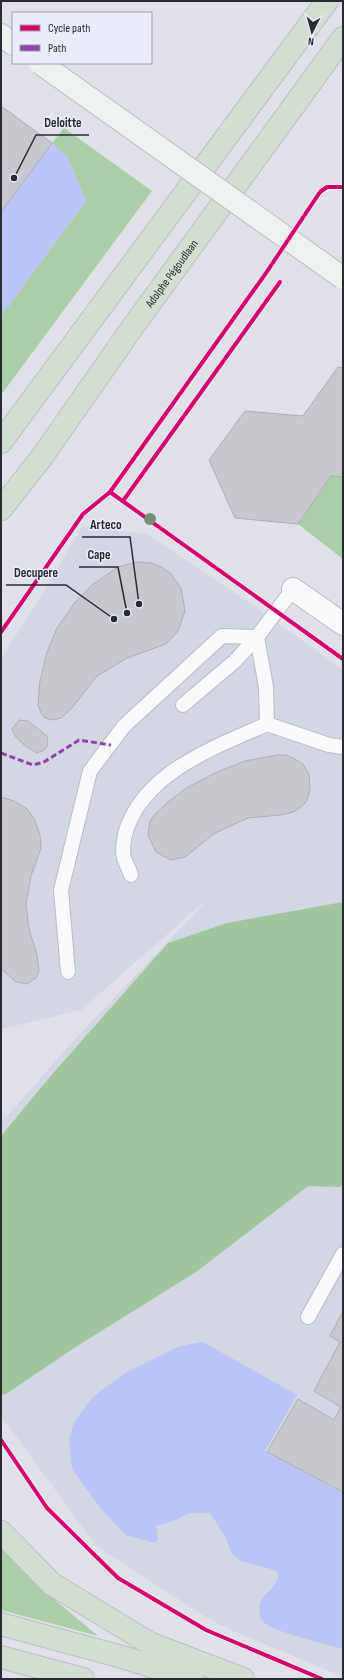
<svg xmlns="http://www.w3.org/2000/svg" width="344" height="1680" font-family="'Sofia Sans Condensed',sans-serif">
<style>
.built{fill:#d3d6e3}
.green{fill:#aacfa8}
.forest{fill:#a0c69e}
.water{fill:#bbc3f7}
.building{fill:#c7c8ce;stroke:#aeaeb4}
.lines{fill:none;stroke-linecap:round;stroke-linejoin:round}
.lane-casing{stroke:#bbbcc2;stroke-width:16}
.street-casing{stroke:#bbbcc2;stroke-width:24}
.secondary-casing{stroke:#bbbcc2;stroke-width:24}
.highway-casing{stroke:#bdbec2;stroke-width:24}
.lane{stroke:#fafafc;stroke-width:14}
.street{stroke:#fafafc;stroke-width:22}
.secondary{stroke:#eef2ef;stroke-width:22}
.highway{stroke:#d2ded2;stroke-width:22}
.secondary-bridge-casing{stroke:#bbbcc2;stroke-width:24;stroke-linecap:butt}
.secondary-bridge{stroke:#eef2ef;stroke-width:22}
.quiet{stroke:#8e44ad;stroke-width:3;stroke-dasharray:6 3;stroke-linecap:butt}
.cycleway-casing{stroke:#e9ecf9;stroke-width:6}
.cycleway{stroke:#d6006c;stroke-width:4}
.tree{fill:#748d74}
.labels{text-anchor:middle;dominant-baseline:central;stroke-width:3;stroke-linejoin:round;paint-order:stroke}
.street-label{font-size:12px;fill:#2a2b30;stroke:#e9ecf9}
.leader{fill:none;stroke:#2a2b30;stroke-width:1.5}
.callout-dot{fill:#2a2b30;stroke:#e9ecf9;stroke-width:1.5}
.callout-label{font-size:13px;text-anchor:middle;font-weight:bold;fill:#2a2b30;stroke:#e9ecf9;stroke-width:3;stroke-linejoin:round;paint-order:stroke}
</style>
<rect width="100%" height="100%" fill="#e0e1e8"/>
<polygon class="built" points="82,527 148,534 248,602 343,670 343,1677 217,1624 97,1547 1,1416 1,1123 74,1040 212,895 81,1010 1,1029 1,659 38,601"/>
<g class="green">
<polygon points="64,128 152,191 1,395 1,316 86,201 67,156 52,143"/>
<polygon points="331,476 343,477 343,559 298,524"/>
<polygon points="1,1546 42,1589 98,1636 1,1610"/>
</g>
<polygon class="forest" points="343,902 343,1183 340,1187 308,1186 196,1272 74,1348 6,1394 1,1395 1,1136 48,1079 168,943 227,923"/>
<g class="water">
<polygon points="52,143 67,156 86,201 1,316 1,212"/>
<path d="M203 1342 297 1395 265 1451 343 1493V1649C326 1644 278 1633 266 1624 260 1619 258 1611 260 1604 264 1591 279 1588 278 1573L271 1569 241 1561 232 1554 225 1536 210 1513H189L176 1520 156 1526 158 1540 155 1543 126 1535 102 1510 72 1469 69 1439 74 1422 92 1398 107 1386 127 1372 180 1346Z"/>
</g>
<g class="building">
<polygon points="1,106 52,143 1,212"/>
<polygon points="338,367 343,368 343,477 331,476 298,524 235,518 209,460 245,411 303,416"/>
<polygon points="136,562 151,563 163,568 171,574 181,588 185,611 178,631 166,644 127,658 97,676 71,709 61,718 53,720 45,718 41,713 38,705 40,681 47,652 57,628 76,601 92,585 118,567"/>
<polygon points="19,720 28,721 47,736 48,745 44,750 37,753 24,745 15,736 12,729"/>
<polygon points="277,755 286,755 295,759 303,764 309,774 310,791 306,802 300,808 293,812 281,815 248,818 215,833 185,857 171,860 156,852 148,835 150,821 155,814 168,802 188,787 215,773 245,761"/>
<polygon points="1,797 14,801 27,809 35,820 40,835 41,848 31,876 26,904 29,929 37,955 39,971 36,978 27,984 16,982 1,969"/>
<polygon points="342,1313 343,1314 343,1492 267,1452 298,1399 334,1420 341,1407 314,1391 340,1342 330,1336"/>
</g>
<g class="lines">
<g class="lane-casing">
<g id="lane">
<polyline points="183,705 235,661 257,637 293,589"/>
<polyline points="267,724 329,745 343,747"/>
<path d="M68 972 61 890 90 771 124 726 222 636 257 637 266 687 267 724C216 747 148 770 127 828 124 836 122 850 124 858 126 864 129 869 131 875"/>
<polyline points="308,1317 343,1254"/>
</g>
</g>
<g class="street-casing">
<polyline id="street" points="293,589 343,624"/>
</g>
<g class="secondary-casing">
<polyline id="secondary" points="1,35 13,44"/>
</g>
<g class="highway-casing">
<g id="highway">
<polyline points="1,442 327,1"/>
<path id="s1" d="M1 509 42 457 132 328 343 38"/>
<polyline points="1,1532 52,1584 149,1643 243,1679"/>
<polyline points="1,1624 122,1657 192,1679"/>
<polyline points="1,1657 83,1679"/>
</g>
</g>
<use href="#lane" class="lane"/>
<use href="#street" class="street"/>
<use href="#secondary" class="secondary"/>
<use href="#highway" class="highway"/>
<g class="secondary-bridge-casing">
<polyline id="secondary-bridge" points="40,63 343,278"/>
</g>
<use href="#secondary-bridge" class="secondary-bridge"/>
<polyline class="quiet" points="1,753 33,765 44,762 79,740 111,745"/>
<g class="cycleway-casing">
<g id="cycleway">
<polyline points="110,492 343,659"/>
<polyline points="123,501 280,282"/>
<polyline points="1,632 83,514 110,492 266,273 320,192 327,187 343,187"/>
<polyline points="1,1440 47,1508 118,1578 206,1630 322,1679"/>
</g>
</g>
<use href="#cycleway" class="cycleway"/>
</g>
<circle class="tree" cx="150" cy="519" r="6"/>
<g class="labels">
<g class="street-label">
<text stroke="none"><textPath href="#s1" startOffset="291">Adolphe Pégoudlaan</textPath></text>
</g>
</g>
<path class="leader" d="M14 178L36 135H89M139 604L130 537H82M127 613L118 567H79M114 619L66 585H6"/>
<g class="callout-dot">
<circle cx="14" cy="178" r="4"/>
<circle cx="139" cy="604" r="4"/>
<circle cx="127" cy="613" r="4"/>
<circle cx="114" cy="619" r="4"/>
</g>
<g class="callout-label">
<text x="63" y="127">Deloitte</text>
<text x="106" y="529">Arteco</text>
<text x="99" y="559">Cape</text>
<text x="36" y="577">Decupere</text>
</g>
<rect width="344" height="1680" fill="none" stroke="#2a2b30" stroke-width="4"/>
<rect x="12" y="12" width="140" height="52" fill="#e9ecf9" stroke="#9d9fa9"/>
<rect x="20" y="25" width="20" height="6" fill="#d6006c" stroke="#9d9fa9"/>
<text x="48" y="32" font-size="12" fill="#2a2b30">Cycle path</text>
<rect x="20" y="45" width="20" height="6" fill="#8e44ad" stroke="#9d9fa9"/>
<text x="48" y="52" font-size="12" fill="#2a2b30">Path</text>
<g transform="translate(312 32) rotate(186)" stroke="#e9ecf9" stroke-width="3" paint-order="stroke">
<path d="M0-3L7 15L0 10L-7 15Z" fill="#2a2b30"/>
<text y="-6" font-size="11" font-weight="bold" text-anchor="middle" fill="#2a2b30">N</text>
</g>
</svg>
